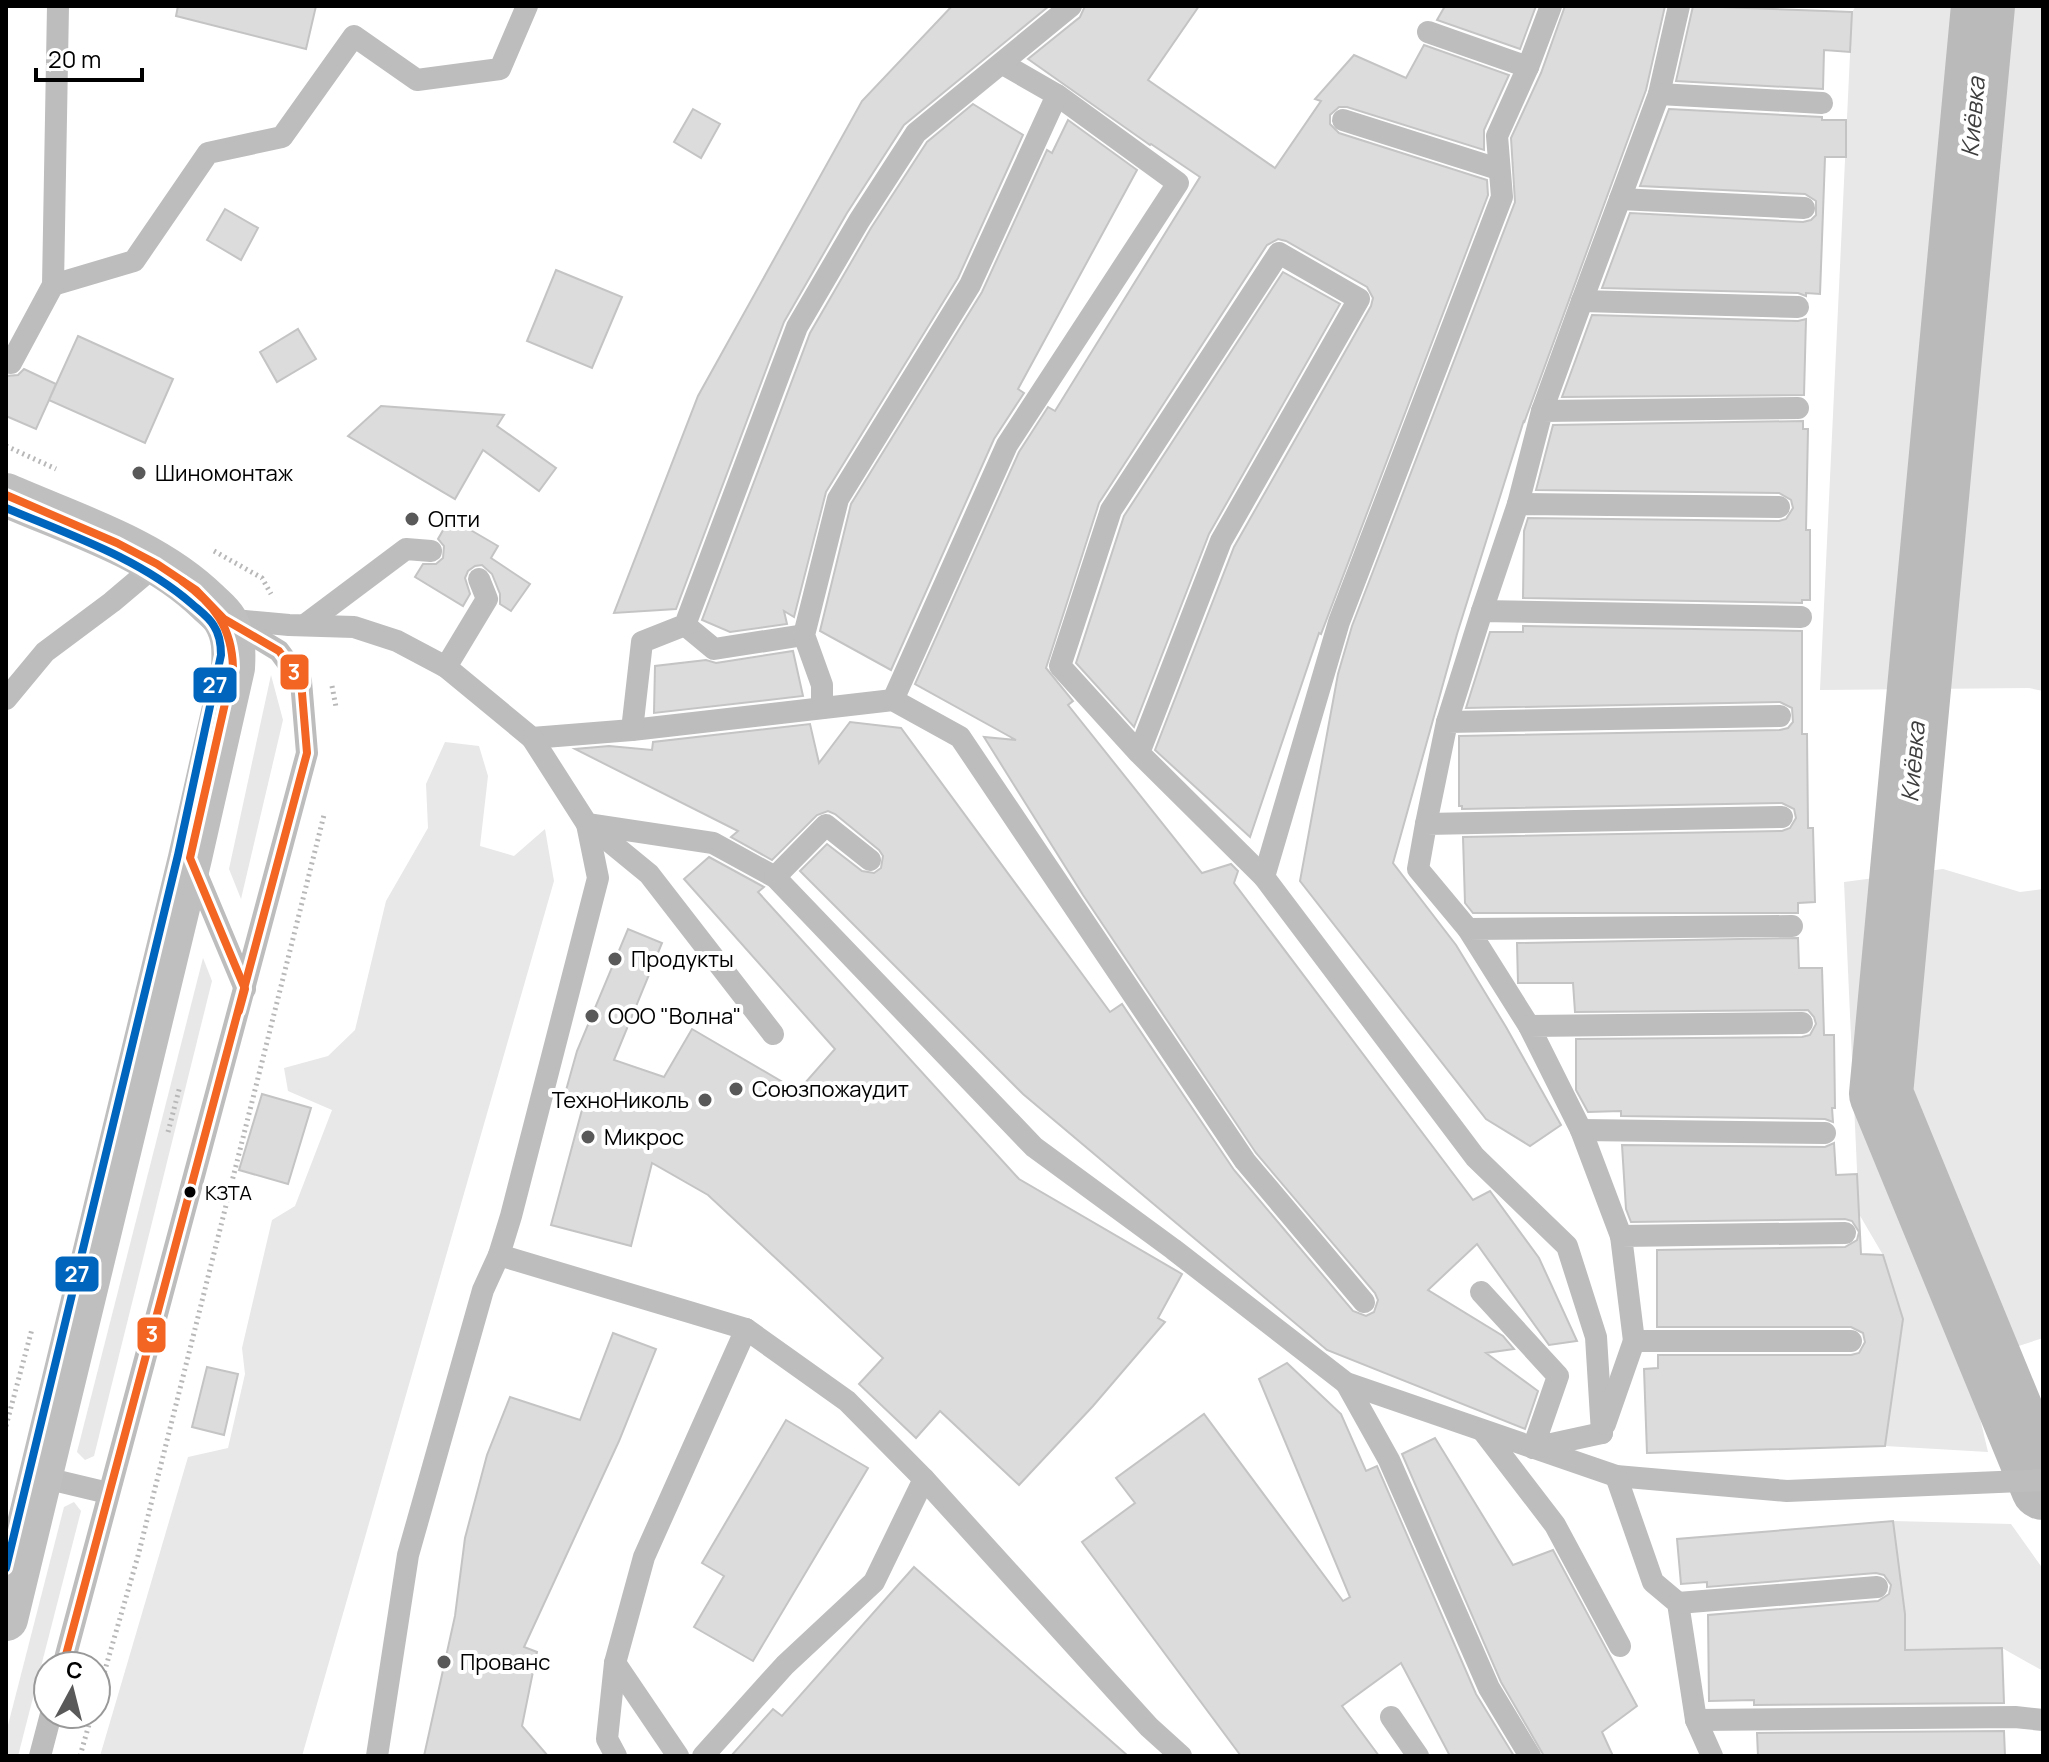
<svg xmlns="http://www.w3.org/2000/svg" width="2049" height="1762" font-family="Manrope,sans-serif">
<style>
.green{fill:#e8e8e8}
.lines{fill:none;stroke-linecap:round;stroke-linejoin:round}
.river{stroke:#bababa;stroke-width:64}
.building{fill:#dcdcdc;stroke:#c4c4c4;stroke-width:2}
.path{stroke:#b8b8b8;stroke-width:5;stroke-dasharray:2 4;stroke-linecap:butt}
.service{stroke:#bdbdbd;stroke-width:22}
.secondary{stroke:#bfbfbf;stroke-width:44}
.bus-1-casing{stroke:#fff;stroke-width:14}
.bus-2-casing{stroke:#fff;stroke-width:14}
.bus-1{stroke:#f26522;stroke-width:8}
.bus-2{stroke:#0065bd;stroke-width:8}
.poi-dot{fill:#595959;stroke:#fff;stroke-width:3}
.bus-dot{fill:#000;stroke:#fff;stroke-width:3}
.labels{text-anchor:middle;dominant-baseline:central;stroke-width:8;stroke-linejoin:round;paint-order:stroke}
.bus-label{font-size:20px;fill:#000;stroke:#fff;text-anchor:start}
.poi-label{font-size:22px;fill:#000;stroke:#fff;text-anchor:start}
.water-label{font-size:24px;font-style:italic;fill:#3e3e3e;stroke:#fff}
.line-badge{stroke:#fff;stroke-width:3}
.badge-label{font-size:22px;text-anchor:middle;font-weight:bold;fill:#fff}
</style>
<rect width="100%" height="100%" fill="#fff"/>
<g class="green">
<polygon points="1856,6 2043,6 2043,691 2029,688 1820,690 1852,12"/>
<polygon points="271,675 283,720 241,899 229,869"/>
<polygon points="445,742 479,746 488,776 480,846 514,856 545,829 554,881 302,1756 100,1756 188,1457 228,1448 245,1374 242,1348 272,1220 295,1206 332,1110 288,1091 284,1068 328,1056 355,1030 386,901 428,828 426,784"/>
<polygon points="1943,869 2020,892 2043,889 2043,1338 1967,1363 1988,1452 1885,1446 1903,1322 1883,1255 1859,1214 1844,882"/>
<polygon points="203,958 212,981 94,1456 85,1460 77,1452"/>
<polygon points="74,1502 81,1511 18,1756 6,1756 6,1733 64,1507"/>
<polygon points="1893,1521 2011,1524 2043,1569 2043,1671 2002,1648 1905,1649"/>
</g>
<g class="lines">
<polyline class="river" points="1983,6 1881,1094 2043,1488"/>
</g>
<g class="building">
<polygon points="178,6 316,6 306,49 176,16"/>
<polygon points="952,6 1049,6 904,125 847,213 784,322 676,609 614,613 698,396 862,101"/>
<polygon points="1085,6 1199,6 1148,80 1275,168 1321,101 1315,99 1354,55 1406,78 1424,45 1509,75 1484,130 1484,150 1347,107 1339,107 1330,115 1330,124 1339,133 1487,180 1488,195 1321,634 1319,633 1250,837 1155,750 1234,547 1371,306 1373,298 1367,287 1286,241 1278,239 1267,245 1099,503 1046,668 1073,701 1068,705 1202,873 1231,864 1238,871 1234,883 1473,1200 1490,1191 1539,1258 1577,1341 1549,1345 1477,1244 1428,1290 1503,1336 1514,1349 1486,1353 1538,1391 1525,1429 1327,1350 1023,1094 800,871 827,844 862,871 874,873 881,868 883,856 879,850 835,814 828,811 817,815 772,860 731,837 738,831 575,749 609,746 652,750 653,742 810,724 819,763 850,722 901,728 1110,1012 1122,1004 1234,1170 1353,1311 1366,1316 1374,1312 1378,1300 1375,1293 1256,1153 1083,895 984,737 1016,740 915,684 1019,452 1048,407 1055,411 1200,177 1151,144 1150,145 1028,59 1080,17"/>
<polygon points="1445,6 1536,6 1520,49 1437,20"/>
<polygon points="1565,6 1665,6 1646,90 1524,423 1524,420 1457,634 1393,863 1456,945 1506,1027 1561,1125 1530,1146 1486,1119 1300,881 1338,674 1352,626 1515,202 1511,138 1541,73"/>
<polygon points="1693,6 1852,12 1850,52 1824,50 1823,89 1676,81"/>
<polygon points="973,104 1023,135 958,278 826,492 794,617 784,611 787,624 730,632 702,620 810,333 871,228 927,142"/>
<polygon points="693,109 720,124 701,158 674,142"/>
<polygon points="1669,109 1822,117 1822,120 1846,120 1846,157 1825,157 1820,294 1806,293 1806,296 1798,293 1602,288 1630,213 1803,222 1811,220 1816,215 1816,201 1805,194 1640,186"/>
<polygon points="1068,120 1137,170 1018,389 1024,393 994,439 891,670 820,631 851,504 982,292 1047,150 1052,153"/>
<polygon points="225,209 258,228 241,260 207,240"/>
<polygon points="556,270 622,297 592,368 527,341"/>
<polygon points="1283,272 1340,304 1209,534 1134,727 1076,663 1124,516"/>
<polygon points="1592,315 1798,321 1806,319 1804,395 1562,397"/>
<polygon points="298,329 316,359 277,382 260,352"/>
<polygon points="78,336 173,379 145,443 49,400 36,429 6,416 6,376 18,375 24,369 56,384 49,400"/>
<polygon points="381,406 504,415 497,426 556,468 539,491 483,450 455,499 348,436"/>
<polygon points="1803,421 1803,429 1808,429 1806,530 1810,530 1810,600 1802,600 1802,603 1523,598 1524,531 1528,518 1779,521 1786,519 1793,508 1791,500 1779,493 1536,490 1553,425"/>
<polygon points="450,518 498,546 491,558 530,584 511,611 500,604 500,594 492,574 482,565 475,566 468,571 465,578 470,594 463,606 415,577 423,564 436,564 443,558 444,546 438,539"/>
<polygon points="1523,626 1802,631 1802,734 1807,734 1808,828 1813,828 1815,902 1798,903 1798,913 1473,913 1465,903 1463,837 1782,831 1790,828 1796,818 1794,809 1782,803 1462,809 1462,806 1459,806 1459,736 1780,730 1788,728 1793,722 1792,708 1780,702 1466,708 1490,632 1523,632"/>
<polygon points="793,651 803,696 654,713 655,666 706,660 716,663"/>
<polygon points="709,857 764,887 758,892 1019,1179 1182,1274 1158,1318 1165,1322 1093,1406 1019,1485 940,1411 916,1438 859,1384 883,1358 708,1195 652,1163 631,1246 551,1225 583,1106 563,1101 577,1051 628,929 662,943 614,1060 664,1077 692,1029 798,1091 835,1049 684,879"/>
<polygon points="1798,938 1799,968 1822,968 1824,1035 1834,1035 1835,1108 1832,1108 1833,1122 1825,1119 1621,1116 1621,1111 1588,1112 1576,1090 1576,1039 1802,1037 1810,1035 1816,1024 1814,1017 1808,1010 1575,1012 1573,983 1518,983 1517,943"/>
<polygon points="262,1094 311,1108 288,1184 239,1170"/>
<polygon points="1834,1143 1836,1175 1857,1174 1861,1254 1883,1255 1903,1319 1885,1446 1647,1453 1644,1369 1658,1368 1658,1355 1851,1355 1859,1353 1865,1342 1863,1333 1851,1327 1657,1327 1657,1250 1845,1247 1857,1240 1859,1232 1852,1221 1845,1219 1631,1222 1626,1209 1622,1145 1825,1147"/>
<polygon points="613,1333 656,1349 619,1441 524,1647 537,1652 522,1726 548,1756 424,1756 455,1616 465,1538 487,1455 510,1397 580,1420"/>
<polygon points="1287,1363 1341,1414 1366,1471 1377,1466 1476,1694 1514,1756 1450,1756 1401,1663 1342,1706 1379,1756 1241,1756 1082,1542 1135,1503 1116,1478 1204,1414 1343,1601 1350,1597 1259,1379"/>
<polygon points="207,1367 238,1374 224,1435 192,1427"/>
<polygon points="786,1420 868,1468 753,1661 694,1627 724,1576 702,1563"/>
<polygon points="1435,1438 1513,1565 1553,1550 1637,1706 1602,1732 1613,1756 1544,1756 1501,1682 1402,1454"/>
<polygon points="1893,1521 1905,1614 1905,1650 2002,1648 2004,1703 1754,1705 1754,1700 1709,1701 1708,1615 1878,1601 1889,1594 1891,1585 1884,1575 1876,1573 1707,1587 1707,1582 1681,1584 1677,1539"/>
<polygon points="914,1567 1017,1658 1128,1756 731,1756 773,1709 782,1716"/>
<polygon points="2004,1731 2005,1756 1758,1756 1757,1733"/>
</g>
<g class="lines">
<g class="path">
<polyline points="6,446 56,469"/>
<polyline points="214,551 262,578 271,594"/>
<polyline points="332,686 336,707"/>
<polyline points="168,1132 180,1086"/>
<polyline points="6,1426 32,1329"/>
<polyline points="96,1701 138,1556 324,815"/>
<polyline points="80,1756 92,1714"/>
</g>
<g class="service">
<polyline points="1551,6 1528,67 1497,136 1502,197 1339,622 1264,877 1475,1157 1567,1246 1596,1337 1602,1433"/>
<polyline points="1428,32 1528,67"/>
<polyline points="1659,94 1679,6"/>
<polyline points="1343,120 1498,169"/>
<polyline points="1620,199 1659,94 1822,103"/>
<polyline points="53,285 134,261 208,153 282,137 354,36 417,80 500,69 527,6"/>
<polyline points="1582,301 1620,199 1804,208"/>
<polyline points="11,363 53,285 58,6"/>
<polyline points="1542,411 1582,301 1798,307"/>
<polyline points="1518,504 1542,411 1798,408"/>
<polyline points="1482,611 1518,504 1779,507"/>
<polyline points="224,619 289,625 354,627 397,641 446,667 532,738 632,730 893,700 960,737 1245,1161 1364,1302"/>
<polyline points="306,624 406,549 431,551"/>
<polyline points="685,625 714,649 804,635"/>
<polyline points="446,667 487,599 479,579"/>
<polyline points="6,699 45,652 112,602 157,564"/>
<polyline points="893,700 1007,445 1178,183 1057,95"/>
<polyline points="822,708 822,685 804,635 838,499 970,285 1057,95 1003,64"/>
<polyline points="1447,722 1482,611 1801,617"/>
<polyline points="632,730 642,642 685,625 797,327 859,221 916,133 1071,6"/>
<polyline points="532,738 587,824 713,843 775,877 1034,1147 1173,1249 1346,1383 1616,1476 1787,1491 2043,1480"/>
<polyline points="1139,753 1060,666 1111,510 1279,253 1359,299 1221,541 1139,753 1264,877"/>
<polyline points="588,824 649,874 773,1034"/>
<polyline points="1426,824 1447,722 1780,716"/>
<polyline points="193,865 245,989"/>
<polyline points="775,877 826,825 870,860"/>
<polyline points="1468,929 1418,869 1426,824 1782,817"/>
<polyline points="1529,1026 1468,929 1792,926"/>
<polyline points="1581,1130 1529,1026 1802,1023"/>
<polyline points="1621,1236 1581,1130 1825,1133"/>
<polyline points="499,1255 746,1329 644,1557 615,1663 607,1739 616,1756"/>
<polyline points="1481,1292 1558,1376 1533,1448 1602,1433"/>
<polyline points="1634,1341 1621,1236 1845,1233"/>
<polyline points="1346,1383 1389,1460 1489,1688 1530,1756"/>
<polyline points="1605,1424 1634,1341 1851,1341"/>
<polyline points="1483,1431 1555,1525 1620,1646"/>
<polyline points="1616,1476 1653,1582 1678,1603 1696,1720 1712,1756"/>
<polyline points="41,1477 108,1493"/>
<polyline points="924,1479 1149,1727 1181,1756"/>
<polyline points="1678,1603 1877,1587"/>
<polyline points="615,1663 678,1756"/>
<polyline points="63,1666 307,753 301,681 279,651 231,622"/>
<polyline points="1391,1717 1418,1756"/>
<polyline points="1696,1720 2015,1717 2043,1720"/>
<polyline points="40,1756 51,1714"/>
<polyline points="377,1756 408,1555 483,1290 499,1255 511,1216 598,878 587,824"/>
<polyline points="703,1756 785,1665 874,1582 924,1479 847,1401 746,1329"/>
</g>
<path class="secondary" d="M6 495C74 525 154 549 208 602 213 607 221 613 225 620 234 635 234 651 233 668L190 858 6 1619"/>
<g class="bus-1-casing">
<g id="bus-1">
<polyline points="6,495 117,543 157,564 196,590 224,619 279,651 301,681 307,753 63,1666"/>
<path d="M182 581C214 604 232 627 233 668L190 858 245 989 239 1011"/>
</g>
</g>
<g class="bus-2-casing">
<path id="bus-2" d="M6 508C70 535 139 558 192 604 200 611 209 617 214 626 220 635 221 645 221 655L178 855 6 1568"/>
</g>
<use href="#bus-1" class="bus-1"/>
<use href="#bus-2" class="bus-2"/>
</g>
<g class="poi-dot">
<circle cx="139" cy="473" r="8"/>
<circle cx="412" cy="519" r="8"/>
<circle cx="615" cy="959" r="8"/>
<circle cx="592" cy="1016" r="8"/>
<circle cx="736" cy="1089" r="8"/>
<circle cx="705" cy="1100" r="8"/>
<circle cx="588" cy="1137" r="8"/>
<circle cx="444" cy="1662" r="8"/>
</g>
<circle class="bus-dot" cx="190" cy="1192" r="7"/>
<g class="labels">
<g class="bus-label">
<text x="205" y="1192">КЗТА</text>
</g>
<g class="poi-label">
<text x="155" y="473">Шиномонтаж</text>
<text x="428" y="519">Опти</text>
<text x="631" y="959">Продукты</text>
<text x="608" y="1016">ООО "Волна"</text>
<text x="752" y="1089">Союзпожаудит</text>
<text x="689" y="1100" text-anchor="end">ТехноНиколь</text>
<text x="604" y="1137">Микрос</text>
<text x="460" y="1662">Прованс</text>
</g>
<g class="water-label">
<text transform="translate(1972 117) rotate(-85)">Киёвка</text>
<text transform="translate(1912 762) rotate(-85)">Киёвка</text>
</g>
</g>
<g class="line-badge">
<rect x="279" y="653" width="31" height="38" rx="8" fill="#f26522"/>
<rect x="192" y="666" width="46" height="38" rx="8" fill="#0065bd"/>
<rect x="54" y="1255" width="46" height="38" rx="8" fill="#0065bd"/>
<rect x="136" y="1316" width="31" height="38" rx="8" fill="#f26522"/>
</g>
<g class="badge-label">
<text x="294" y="680">3</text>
<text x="215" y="693">27</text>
<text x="77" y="1282">27</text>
<text x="152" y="1342">3</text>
</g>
<rect width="2049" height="1762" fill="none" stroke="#000000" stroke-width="16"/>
<g transform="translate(72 1690) rotate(7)"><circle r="38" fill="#ffffff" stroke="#999999" stroke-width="2"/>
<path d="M0-6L14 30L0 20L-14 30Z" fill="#595959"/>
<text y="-12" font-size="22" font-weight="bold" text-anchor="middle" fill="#000000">С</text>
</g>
<path d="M36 68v12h106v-12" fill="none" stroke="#000000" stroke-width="4"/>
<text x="48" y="68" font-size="24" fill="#000000" stroke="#ffffff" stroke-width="6" paint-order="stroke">20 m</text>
</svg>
